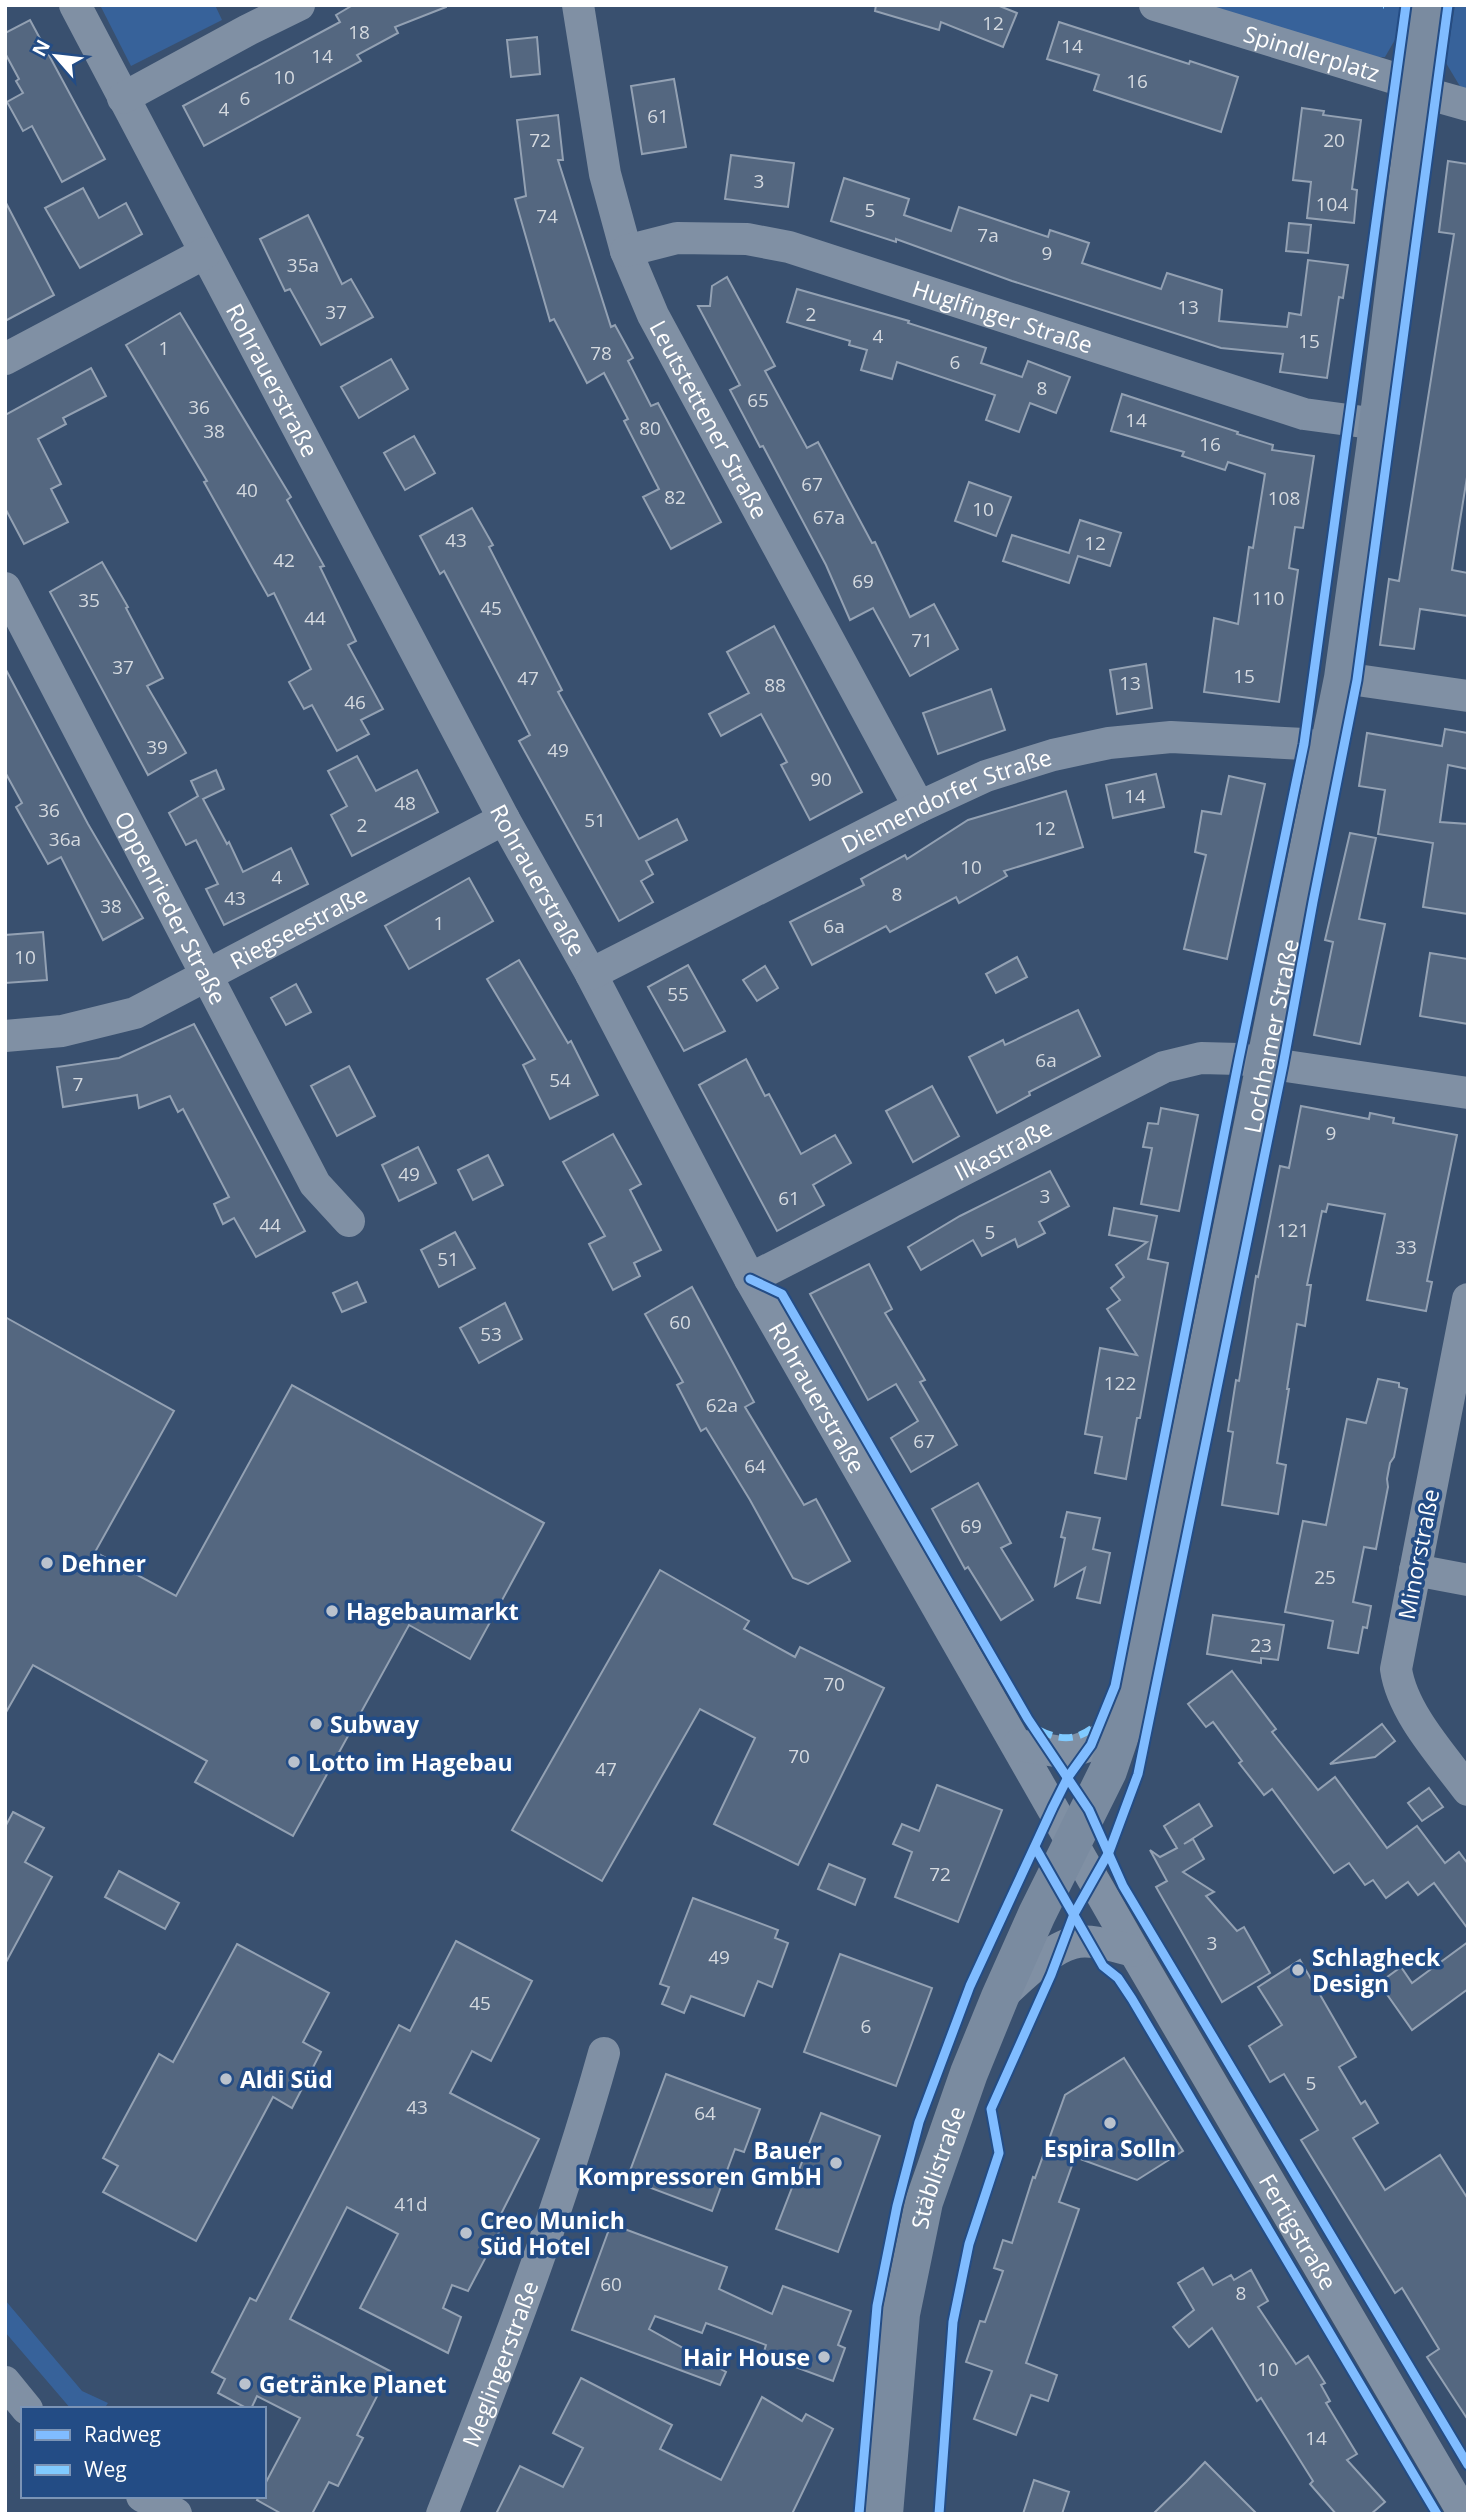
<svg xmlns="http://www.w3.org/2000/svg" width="1473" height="2519" font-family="'Open Sans',sans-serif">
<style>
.green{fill:#37629a}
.building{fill:#546780;stroke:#93a1b3;stroke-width:2}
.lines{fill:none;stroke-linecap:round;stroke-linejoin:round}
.minor{stroke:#8090a4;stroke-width:32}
.secondary{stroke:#7a8ba0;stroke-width:38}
.quiet{stroke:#80caff;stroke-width:7;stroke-dasharray:14 7;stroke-linecap:butt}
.cycleway-casing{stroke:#234c85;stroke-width:13}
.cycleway{stroke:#80bcff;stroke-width:9}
.poi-dot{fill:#bac2cd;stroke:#234c85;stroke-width:2.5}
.labels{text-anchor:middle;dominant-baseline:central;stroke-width:7;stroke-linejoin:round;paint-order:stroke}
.number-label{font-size:19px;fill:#d4d9df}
.street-label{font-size:23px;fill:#fff;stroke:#234c85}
.poi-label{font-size:23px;font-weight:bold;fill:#fff;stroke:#234c85;text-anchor:start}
</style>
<rect width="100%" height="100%" fill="#39506f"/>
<g class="green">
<polygon points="100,5 215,5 222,20 131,66"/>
<polygon points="1204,5 1400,5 1396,38 1385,57 1366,58"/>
<polygon points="1455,5 1468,5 1468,90 1461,88 1446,63"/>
<polygon points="5,2300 82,2391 108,2403 104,2409 71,2409 5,2332"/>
</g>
<g class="building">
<polygon points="353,5 446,5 446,7 395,27 398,33 357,55 361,61 204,146 183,106 340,22 336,15"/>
<polygon points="876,5 997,5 1017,13 1003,47 941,22 939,30 875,11"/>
<polygon points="30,20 105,159 62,182 32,126 23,131 7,102 23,93 16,81 19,79 5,53 5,33"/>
<polygon points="1059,22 1189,64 1190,61 1238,77 1221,132 1094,90 1099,75 1047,59"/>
<polygon points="537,37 540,74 511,77 507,40"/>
<polygon points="674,79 686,147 642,154 631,86"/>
<polygon points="1302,108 1324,111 1323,115 1361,120 1352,189 1357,190 1354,223 1307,218 1311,182 1293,180"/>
<polygon points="558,115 563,160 558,160 611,327 615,325 633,358 628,361 651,406 658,403 721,522 671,549 643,497 659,489 624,421 628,419 604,373 587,383 554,319 550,321 515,199 526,196 517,120"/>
<polygon points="731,155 794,163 788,207 725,199"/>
<polygon points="1448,161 1468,164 1468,471 1452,570 1468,573 1468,616 1420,609 1414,649 1380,645 1389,579 1399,581 1454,234 1439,232"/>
<polygon points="844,178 909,199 904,215 951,231 959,207 1048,237 1050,230 1089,243 1082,263 1161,289 1167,273 1222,290 1219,321 1287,327 1289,313 1301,315 1308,260 1348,265 1343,298 1339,297 1327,378 1280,372 1283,354 1221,348 1012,281 896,239 896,242 831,221"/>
<polygon points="83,188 99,218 126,203 142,234 80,268 45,208"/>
<polygon points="5,201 54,295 5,321"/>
<polygon points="308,215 342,284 351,279 373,317 321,345 290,289 285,291 260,239"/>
<polygon points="1289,223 1311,225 1308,253 1286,251"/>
<polygon points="727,277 775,366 765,371 807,448 818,442 872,543 875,542 910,617 934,604 958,649 910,676 873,608 850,620 826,565 763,446 760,447 730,390 740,385 698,306 710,306 712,286"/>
<polygon points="797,289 909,321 908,323 986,348 981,363 1022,377 1028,361 1070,377 1056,413 1030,403 1019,432 986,420 995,395 897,362 892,379 861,370 867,350 849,345 850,341 787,322"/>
<polygon points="180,313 291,497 287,500 324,566 320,567 356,641 348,645 383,709 361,720 369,734 337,751 312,705 304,709 289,682 311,669 274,593 268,596 204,482 207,481 126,345"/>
<polygon points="391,359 408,389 359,418 341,387"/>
<polygon points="91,368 106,396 63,418 66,424 38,439 61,484 51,489 68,522 24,544 5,508 5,415"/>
<polygon points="1122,394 1238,432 1237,434 1273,445 1272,450 1314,456 1303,528 1295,527 1289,568 1298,570 1279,702 1204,692 1214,618 1238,624 1249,547 1253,548 1265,474 1228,462 1225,470 1182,456 1184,452 1111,431"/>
<polygon points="414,436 435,473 405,490 384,453"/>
<polygon points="969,482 1011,497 996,536 955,521"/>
<polygon points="472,508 493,545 489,547 562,690 558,692 639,839 677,819 687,840 646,861 653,874 641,881 653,902 619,921 519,741 530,735 444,571 440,574 420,536"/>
<polygon points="1080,520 1121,533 1110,566 1078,556 1069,583 1003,561 1012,535 1069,553"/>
<polygon points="102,562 128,607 126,608 163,678 147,686 186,753 148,775 50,592"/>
<polygon points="774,626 862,792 810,820 781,765 787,762 761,714 721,736 709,714 749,693 727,652"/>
<polygon points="1146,664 1152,708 1117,714 1110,670"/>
<polygon points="5,668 88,824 143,918 103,940 61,857 48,864 16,807 22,803 5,772"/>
<polygon points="991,689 1005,730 938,754 923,713"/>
<polygon points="1445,729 1468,733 1468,769 1448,765 1440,822 1468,824 1468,914 1423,907 1433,843 1378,834 1385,790 1359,786 1367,733 1442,746"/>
<polygon points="357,756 376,791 417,770 438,812 352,856 331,815 347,806 328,771"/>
<polygon points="216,770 224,789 203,799 227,844 229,842 243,872 291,848 308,884 224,925 206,889 218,884 196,840 186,845 169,813 198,796 191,781"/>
<polygon points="1156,774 1164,807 1113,818 1106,785"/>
<polygon points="1229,776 1265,784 1227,959 1184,949 1206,855 1195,852 1202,811 1221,814"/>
<polygon points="1066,791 1083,847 1004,871 1007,876 959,903 956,897 890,932 886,926 812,965 790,922 864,885 861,879 905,855 907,859 968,820"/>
<polygon points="1350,833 1376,838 1359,919 1385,924 1360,1044 1314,1035 1333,942 1325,940"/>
<polygon points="469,878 493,921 409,969 385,926"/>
<polygon points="43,932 47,980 5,983 5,935"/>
<polygon points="1430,953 1468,959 1468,1024 1420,1016"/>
<polygon points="1017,957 1027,977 996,993 986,974"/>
<polygon points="519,960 568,1043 571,1041 598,1095 550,1119 523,1065 535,1059 487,979"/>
<polygon points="688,965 725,1031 684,1051 648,987"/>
<polygon points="765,966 778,988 757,1001 743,980"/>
<polygon points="296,984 311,1012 286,1025 271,998"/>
<polygon points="1078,1010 1100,1056 1029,1092 1030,1095 997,1113 969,1057 1003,1040 1005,1045"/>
<polygon points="194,1024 305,1231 256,1257 234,1218 223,1224 214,1204 229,1197 183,1109 178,1112 170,1096 139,1108 137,1095 63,1107 57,1067 119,1058"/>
<polygon points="746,1059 765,1096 769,1094 801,1154 835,1135 851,1163 813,1185 824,1205 777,1231 699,1085"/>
<polygon points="349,1066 375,1116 337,1136 311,1086"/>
<polygon points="932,1086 959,1136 913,1162 886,1111"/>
<polygon points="1301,1106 1369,1119 1370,1113 1394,1118 1393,1123 1457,1135 1427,1281 1432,1282 1426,1311 1367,1300 1385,1214 1328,1204 1326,1212 1322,1211 1307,1285 1311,1285 1305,1326 1297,1324 1287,1389 1289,1389 1277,1463 1286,1465 1278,1514 1222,1505 1233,1432 1228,1431 1236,1380 1239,1381 1256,1276 1258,1277 1280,1166 1289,1168"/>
<polygon points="1161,1108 1198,1115 1179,1211 1141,1204 1152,1148 1143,1147 1148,1123 1158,1124"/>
<polygon points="613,1134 641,1184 630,1190 661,1250 634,1263 640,1276 613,1290 589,1244 605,1236 563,1162"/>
<polygon points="418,1147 436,1183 399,1201 382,1165"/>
<polygon points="488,1155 503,1185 473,1200 458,1170"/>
<polygon points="1050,1171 1069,1206 1039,1222 1045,1233 1018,1247 1015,1239 982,1256 973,1240 921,1270 908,1247 960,1216"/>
<polygon points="1114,1208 1157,1216 1148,1259 1168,1263 1140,1418 1137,1418 1126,1479 1095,1473 1102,1437 1085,1434 1100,1348 1137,1355 1107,1309 1120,1300 1111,1288 1124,1277 1116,1265 1147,1242 1109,1235"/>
<polygon points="455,1232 475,1268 439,1287 421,1250"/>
<polygon points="869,1264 892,1309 885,1313 925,1380 920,1382 957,1445 911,1472 891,1438 918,1421 896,1384 868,1400 810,1294"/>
<polygon points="357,1282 366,1302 342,1312 333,1293"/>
<polygon points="692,1287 754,1402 745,1407 804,1505 816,1499 850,1561 808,1584 793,1578 750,1500 706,1428 701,1431 677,1385 683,1382 645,1314"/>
<polygon points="505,1303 522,1339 479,1363 460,1328"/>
<polygon points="5,1317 174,1411 95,1552 176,1596 292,1385 544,1523 470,1659 409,1625 293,1836 195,1782 207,1761 33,1665 5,1714"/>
<polygon points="1378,1379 1399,1383 1399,1387 1407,1389 1394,1457 1390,1463 1387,1479 1388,1487 1376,1549 1364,1547 1353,1602 1371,1606 1367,1628 1363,1627 1358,1653 1328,1648 1333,1621 1285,1612 1303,1521 1326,1525 1347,1419 1366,1423"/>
<polygon points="978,1483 1011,1543 1001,1548 1033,1600 1001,1620 968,1567 965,1569 932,1509"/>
<polygon points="1067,1512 1100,1518 1093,1549 1110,1553 1100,1603 1077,1598 1085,1568 1055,1586 1065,1538 1061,1537"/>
<polygon points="660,1570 749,1621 744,1629 795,1657 800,1647 884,1688 798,1865 714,1824 755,1738 700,1709 602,1881 512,1830"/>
<polygon points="1213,1615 1284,1625 1278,1660 1261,1658 1261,1663 1207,1654"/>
<polygon points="1232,1671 1276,1729 1272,1732 1318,1790 1335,1777 1387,1848 1417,1826 1445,1863 1459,1852 1468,1864 1468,1929 1434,1883 1418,1895 1408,1882 1386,1898 1373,1880 1365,1885 1349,1863 1334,1873 1272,1789 1264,1795 1239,1763 1242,1761 1213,1722 1206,1727 1188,1704"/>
<polygon points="1382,1724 1395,1741 1375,1757 1330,1764"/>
<polygon points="937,1785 1002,1810 958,1922 895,1897 912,1852 893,1844 902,1824 919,1831"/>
<polygon points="1429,1788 1443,1807 1422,1821 1408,1803"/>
<polygon points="1199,1804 1212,1826 1184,1844 1193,1839 1204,1859 1183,1872 1214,1892 1206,1896 1237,1931 1244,1927 1270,1973 1222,2002 1156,1887 1167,1881 1150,1850 1160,1857 1177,1848 1164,1826"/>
<polygon points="13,1812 44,1828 25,1862 52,1877 5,1964 5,1827"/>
<polygon points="829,1864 865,1879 855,1905 818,1889"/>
<polygon points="119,1871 179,1903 165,1929 105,1897"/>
<polygon points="693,1898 778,1930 775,1938 788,1943 772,1987 758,1981 744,2016 691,1996 684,2013 662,2004 669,1987 660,1984"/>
<polygon points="456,1941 532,1981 491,2061 472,2051 450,2093 539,2139 501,2214 507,2217 468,2291 452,2285 443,2308 461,2317 448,2353 360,2308 398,2234 347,2207 290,2319 390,2371 357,2435 363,2438 338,2486 329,2482 312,2514 282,2514 257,2500 259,2496 264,2496 264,2486 300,2418 257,2396 251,2409 248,2409 218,2393 225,2379 212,2372 250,2298 256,2301 399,2025 410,2031"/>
<polygon points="1468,1942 1468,1989 1412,2030 1379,1983 1401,1967 1412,1983"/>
<polygon points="237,1944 329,1993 303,2042 321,2052 292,2108 273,2097 196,2241 103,2192 118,2166 103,2158 159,2054 173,2062"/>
<polygon points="840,1954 932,1988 896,2086 804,2052"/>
<polygon points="1300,1960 1356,2057 1339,2067 1361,2104 1365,2101 1378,2123 1353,2138 1385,2190 1440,2155 1468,2199 1468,2420 1427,2357 1439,2349 1402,2288 1395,2293 1301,2140 1318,2130 1284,2074 1270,2082 1249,2046 1282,2025 1258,1987"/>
<polygon points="1124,2058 1183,2151 1137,2180 1075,2157 1059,2202 1079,2209 1026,2363 1057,2375 1048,2401 1031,2395 1016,2435 974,2419 992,2371 966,2362 980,2321 985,2322 1003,2271 994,2268 1003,2240 1012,2243 1033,2177 1035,2178 1065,2095"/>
<polygon points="666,2074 760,2109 744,2152 735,2149 712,2211 627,2179"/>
<polygon points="821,2113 880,2136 838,2252 776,2229"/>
<polygon points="611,2224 727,2267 719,2289 772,2314 783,2286 851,2311 838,2345 845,2348 833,2381 763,2355 766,2345 706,2323 702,2333 655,2316 649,2329 726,2372 720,2385 572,2330"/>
<polygon points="1203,2268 1213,2285 1231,2275 1234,2280 1251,2270 1268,2301 1258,2307 1296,2364 1308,2356 1325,2383 1321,2385 1330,2401 1326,2403 1357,2454 1347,2460 1385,2502 1371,2514 1336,2514 1310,2484 1313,2481 1261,2398 1257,2401 1212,2328 1189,2347 1173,2327 1194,2310 1178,2283"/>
<polygon points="581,2378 672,2425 660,2449 721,2480 762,2397 802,2421 806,2414 833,2429 792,2514 496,2514 520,2466 563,2487 583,2448 553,2433"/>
<polygon points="1205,2462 1257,2514 1153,2514 1186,2482"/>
<polygon points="1034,2480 1069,2492 1062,2514 1023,2514"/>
</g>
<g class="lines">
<g class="minor">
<path id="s1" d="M75 5 504 819 591 974 750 1279 1134 1951 1464 2514"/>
<path id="s2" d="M578 5 605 174 626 251 653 315 919 807"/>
<path id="s3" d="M1155 5 1397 79 1436 96 1468 105"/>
<polyline points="123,98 248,30 299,5"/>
<path id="s4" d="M626 251 677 238 747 239 789 247 1304 414 1378 424"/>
<polyline points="5,359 205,253"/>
<path id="s5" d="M5 588 315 1184 349 1221"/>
<polyline points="1343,678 1468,696"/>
<path id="s6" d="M591 974 919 807 986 776 1053 755 1109 743 1171 737 1304 744 1329 748"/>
<path id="s7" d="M5 1036 62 1031 135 1013 504 819"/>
<path id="s8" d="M750 1279 1164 1067 1201 1058 1239 1059 1468 1093"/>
<path d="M1468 1299 1396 1669C1402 1712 1442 1755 1468 1790"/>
<polyline points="1415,1570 1468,1580"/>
<polyline points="1018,1745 1068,1753 1091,1745 1126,1724"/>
<path d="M1001 1996C1019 1980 1050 1948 1073 1943 1091 1938 1116 1947 1134 1951"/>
<polyline points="5,2382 27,2409"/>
<polyline points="142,2496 176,2514"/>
<path id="s9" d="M442 2514C502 2362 560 2210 604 2053"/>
</g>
<path class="secondary" id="s10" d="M884 2514 901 2314 924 2202 969 2073 1000 1997 1037 1914 1108 1771 1144 1664 1343 678 1375 448 1429 5"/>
<g class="quiet">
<polyline points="1383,5 1384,5"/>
<path d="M1039 1730C1060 1741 1078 1741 1096 1725"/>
</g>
<g class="cycleway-casing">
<g id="cycleway">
<polyline points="750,1279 782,1294 1028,1719 1089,1810 1123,1886 1468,2465"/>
<polyline points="1035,1847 1103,1966 1118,1978 1132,1999 1437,2514"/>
<polyline points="859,2514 877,2306 897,2206 919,2122 970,1986 1053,1807 1068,1777 1091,1745 1115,1686 1239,1059 1304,744 1406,5"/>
<polyline points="939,2514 953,2322 969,2244 999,2153 991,2109 1051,1975 1074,1914 1109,1852 1138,1774 1283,1065 1313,902 1357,680 1448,5"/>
</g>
</g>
<use href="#cycleway" class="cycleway"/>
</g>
<g class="poi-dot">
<circle cx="47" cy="1563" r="7"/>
<circle cx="332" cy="1611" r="7"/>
<circle cx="316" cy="1724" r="7"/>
<circle cx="294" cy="1762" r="7"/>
<circle cx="1298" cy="1970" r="7"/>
<circle cx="226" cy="2079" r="7"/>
<circle cx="1110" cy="2123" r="7"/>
<circle cx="836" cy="2163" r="7"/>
<circle cx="466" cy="2233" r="7"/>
<circle cx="824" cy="2357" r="7"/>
<circle cx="245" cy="2384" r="7"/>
</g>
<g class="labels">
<g class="number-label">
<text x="993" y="23">12</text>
<text x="359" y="32">18</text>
<text x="1072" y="46">14</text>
<text x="322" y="56">14</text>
<text x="284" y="77">10</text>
<text x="1137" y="81">16</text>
<text x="245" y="98">6</text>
<text x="224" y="109">4</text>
<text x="658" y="116">61</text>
<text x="540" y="140">72</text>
<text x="1334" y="140">20</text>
<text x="759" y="181">3</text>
<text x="1332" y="204">104</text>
<text x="870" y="210">5</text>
<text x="547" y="216">74</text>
<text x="988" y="235">7a</text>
<text x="1047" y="253">9</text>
<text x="303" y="265">35a</text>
<text x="1188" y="307">13</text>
<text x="336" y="312">37</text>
<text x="811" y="314">2</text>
<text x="878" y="336">4</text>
<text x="1309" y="341">15</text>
<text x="164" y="348">1</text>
<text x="601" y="353">78</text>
<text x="955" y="362">6</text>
<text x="1042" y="388">8</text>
<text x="758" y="400">65</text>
<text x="199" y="407">36</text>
<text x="1136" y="420">14</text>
<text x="650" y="428">80</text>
<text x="214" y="431">38</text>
<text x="1210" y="444">16</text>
<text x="812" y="484">67</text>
<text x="247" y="490">40</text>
<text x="675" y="497">82</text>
<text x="1284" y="498">108</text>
<text x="983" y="509">10</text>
<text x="829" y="517">67a</text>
<text x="456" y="540">43</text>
<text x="1095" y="543">12</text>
<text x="284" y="560">42</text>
<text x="863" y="581">69</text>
<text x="1268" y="598">110</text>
<text x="89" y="600">35</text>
<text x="491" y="608">45</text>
<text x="315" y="618">44</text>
<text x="922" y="640">71</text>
<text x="123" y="667">37</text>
<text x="1244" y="676">15</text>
<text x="528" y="678">47</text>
<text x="1130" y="683">13</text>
<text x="775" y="685">88</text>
<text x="355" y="702">46</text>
<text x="157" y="747">39</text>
<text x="558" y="750">49</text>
<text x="821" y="779">90</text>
<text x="1135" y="796">14</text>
<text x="405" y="803">48</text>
<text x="49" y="810">36</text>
<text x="595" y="820">51</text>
<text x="362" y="825">2</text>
<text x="1045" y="828">12</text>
<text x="65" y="839">36a</text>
<text x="971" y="867">10</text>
<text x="277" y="877">4</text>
<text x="897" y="894">8</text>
<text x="235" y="898">43</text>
<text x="111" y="906">38</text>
<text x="439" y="923">1</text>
<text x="834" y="926">6a</text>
<text x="25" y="957">10</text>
<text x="678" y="994">55</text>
<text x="1046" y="1060">6a</text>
<text x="560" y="1080">54</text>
<text x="78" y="1084">7</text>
<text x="1331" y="1133">9</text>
<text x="409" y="1174">49</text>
<text x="1045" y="1196">3</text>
<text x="789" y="1198">61</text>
<text x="270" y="1225">44</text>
<text x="1293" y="1230">121</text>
<text x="990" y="1232">5</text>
<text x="1406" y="1247">33</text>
<text x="448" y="1259">51</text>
<text x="680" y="1322">60</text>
<text x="491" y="1334">53</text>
<text x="1120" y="1383">122</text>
<text x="722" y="1405">62a</text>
<text x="924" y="1441">67</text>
<text x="755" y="1466">64</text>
<text x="971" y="1526">69</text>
<text x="1325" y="1577">25</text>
<text x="1261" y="1645">23</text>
<text x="834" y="1684">70</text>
<text x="799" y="1756">70</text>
<text x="606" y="1769">47</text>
<text x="940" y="1874">72</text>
<text x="1212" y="1943">3</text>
<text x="719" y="1957">49</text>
<text x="480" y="2003">45</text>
<text x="866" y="2026">6</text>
<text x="1311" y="2083">5</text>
<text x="417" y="2107">43</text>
<text x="705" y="2113">64</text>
<text x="411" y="2204">41d</text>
<text x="611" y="2284">60</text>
<text x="1241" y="2293">8</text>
<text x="1268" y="2369">10</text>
<text x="1316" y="2438">14</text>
</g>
<g class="street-label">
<text stroke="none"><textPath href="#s3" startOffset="164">Spindlerplatz</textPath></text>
<text stroke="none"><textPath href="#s4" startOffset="390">Huglfinger Straße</textPath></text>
<text stroke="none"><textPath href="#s1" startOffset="424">Rohrauerstraße</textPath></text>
<text stroke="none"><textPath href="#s2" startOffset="439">Leutstettener Straße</textPath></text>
<text stroke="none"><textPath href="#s6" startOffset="396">Diemendorfer Straße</textPath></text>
<text stroke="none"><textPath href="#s1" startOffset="990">Rohrauerstraße</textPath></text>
<text stroke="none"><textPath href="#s5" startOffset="360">Oppenrieder Straße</textPath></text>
<text stroke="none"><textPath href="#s7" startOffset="317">Riegseestraße</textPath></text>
<text stroke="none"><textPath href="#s10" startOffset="1538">Lochhamer Straße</textPath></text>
<text stroke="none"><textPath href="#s8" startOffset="284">Ilkastraße</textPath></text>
<text stroke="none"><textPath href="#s1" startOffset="1578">Rohrauerstraße</textPath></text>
<text transform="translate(1418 1554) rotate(-79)">Minorstraße</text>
<text stroke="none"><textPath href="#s10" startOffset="352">Stäblistraße</textPath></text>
<text stroke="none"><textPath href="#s1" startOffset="2541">Fertigstraße</textPath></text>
<text stroke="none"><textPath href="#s9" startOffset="161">Meglingerstraße</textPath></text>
</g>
<g class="poi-label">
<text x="61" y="1563">Dehner</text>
<text x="346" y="1611">Hagebaumarkt</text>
<text x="330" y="1724">Subway</text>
<text x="308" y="1762">Lotto im Hagebau</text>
<text x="1312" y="1957">Schlagheck<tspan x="1312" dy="26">Design</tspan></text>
<text x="240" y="2079">Aldi Süd</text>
<text x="1110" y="2148" text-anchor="middle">Espira Solln</text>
<text x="822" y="2150" text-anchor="end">Bauer<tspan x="822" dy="26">Kompressoren GmbH</tspan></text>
<text x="480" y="2220">Creo Munich<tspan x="480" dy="26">Süd Hotel</tspan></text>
<text x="810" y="2357" text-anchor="end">Hair House</text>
<text x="259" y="2384">Getränke Planet</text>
</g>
</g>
<rect width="1473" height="2519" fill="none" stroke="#ffffff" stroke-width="14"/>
<rect x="21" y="2407" width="245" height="91" fill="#234c85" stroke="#7b94b6" stroke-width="2"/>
<rect x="35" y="2430" width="35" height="10" fill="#80bcff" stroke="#7b94b6" stroke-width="2"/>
<text x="84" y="2442" font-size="21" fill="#ffffff">Radweg</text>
<rect x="35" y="2465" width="35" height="10" fill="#80caff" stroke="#7b94b6" stroke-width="2"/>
<text x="84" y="2477" font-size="21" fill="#ffffff">Weg</text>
<g transform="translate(56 56) rotate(298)" stroke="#234c85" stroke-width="5" paint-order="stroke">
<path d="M0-5L12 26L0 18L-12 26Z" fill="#ffffff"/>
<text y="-10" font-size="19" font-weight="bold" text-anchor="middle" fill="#ffffff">N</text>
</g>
</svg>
